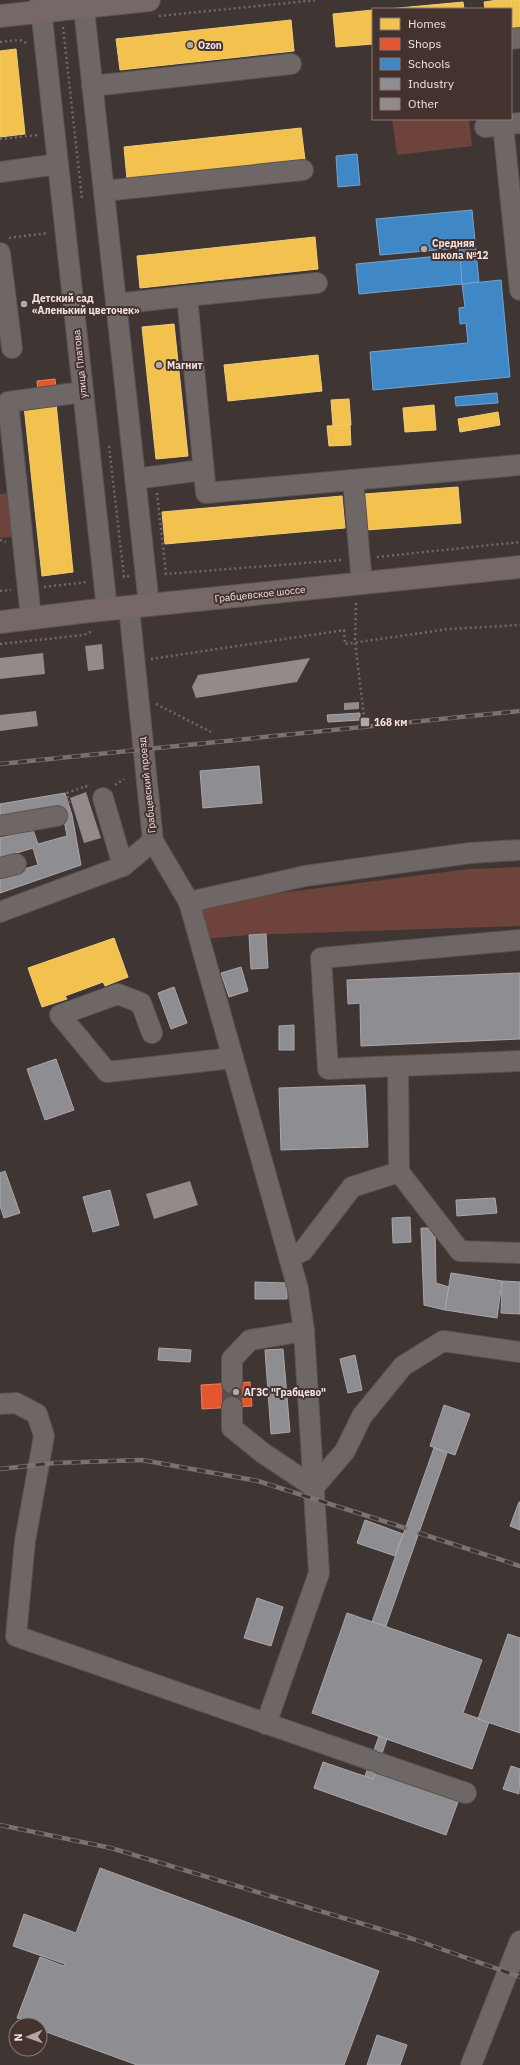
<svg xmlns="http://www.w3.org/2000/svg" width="520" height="2065" font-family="'IBM Plex Sans',sans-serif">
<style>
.green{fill:#6d433c}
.homes{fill:#f2c14e;stroke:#f1cc7a}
.shops{fill:#e4572e;stroke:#e88164}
.schools{fill:#3f88c5;stroke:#74a4ce}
.industry{fill:#8d8d92;stroke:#aba7aa}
.building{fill:#938b89}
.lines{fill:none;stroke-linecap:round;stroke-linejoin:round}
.minor-tunnel{stroke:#5a504e;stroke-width:20;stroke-dasharray:20 10;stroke-linecap:butt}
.minor-casing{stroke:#5a5250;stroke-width:22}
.major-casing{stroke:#5a5250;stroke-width:24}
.path{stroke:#6f6967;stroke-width:2.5;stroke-dasharray:2 3;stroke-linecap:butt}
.minor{stroke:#6f6766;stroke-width:20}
.major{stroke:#756866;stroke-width:22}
.rail-casing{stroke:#797271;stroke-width:4.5}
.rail{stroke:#44322f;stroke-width:3;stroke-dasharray:9;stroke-linecap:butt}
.poi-dot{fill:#b2a7a5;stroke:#44322f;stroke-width:1.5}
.labels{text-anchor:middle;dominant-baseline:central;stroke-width:4;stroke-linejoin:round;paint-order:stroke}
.poi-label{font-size:10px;font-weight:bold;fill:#f0e4e2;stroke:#44322f;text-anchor:start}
.street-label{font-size:10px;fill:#f0e4e2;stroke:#44322f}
</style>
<rect width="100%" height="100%" fill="#3f3634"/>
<g class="green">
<polygon points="392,119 469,119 472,146 397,155"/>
<polygon points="10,493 16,536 0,538 0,494"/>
<polygon points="520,867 520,926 249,935 205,939 201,907 249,897 469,869"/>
</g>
<g class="homes">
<polygon points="498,0 511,0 514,30 511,30 511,9 485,9 484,2"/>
<polygon points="511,0 520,0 520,29 514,30"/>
<polygon points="463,2 464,9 388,9"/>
<polygon points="373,10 373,44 336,47 333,14"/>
<polygon points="291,20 294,51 120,70 116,39"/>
<polygon points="16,49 25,134 0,137 0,51"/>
<polygon points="301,128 305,160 127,179 124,147"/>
<polygon points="315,237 318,269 140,288 137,256"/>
<polygon points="174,324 188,456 156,459 142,327"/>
<polygon points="318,355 322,391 228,401 224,365"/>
<polygon points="349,399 351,425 333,426 331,400"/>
<polygon points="56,403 73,572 42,576 24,406"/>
<polygon points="434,405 436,430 405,432 403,408"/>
<polygon points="498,412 500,425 460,432 458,419"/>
<polygon points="350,425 351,445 329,446 327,426"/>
<polygon points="458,487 461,523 366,530 364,494"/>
<polygon points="342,496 345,528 165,544 162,512"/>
<polygon points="114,938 128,977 105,986 103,982 65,996 67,999 42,1007 28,968"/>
</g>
<g class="shops">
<polygon points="55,379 56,389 38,391 37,381"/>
<polygon points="250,1382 252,1406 202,1409 201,1385"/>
</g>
<g class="schools">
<polygon points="357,154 360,185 338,187 336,156"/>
<polygon points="472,210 479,282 462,284 459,248 380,255 376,219"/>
<polygon points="460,254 462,284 359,294 356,264"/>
<polygon points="501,280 510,377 373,390 370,352 468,343 466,323 460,324 459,308 465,307 462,284"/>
<polygon points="497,393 498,403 456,406 455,397"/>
</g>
<g class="industry">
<polygon points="360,713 360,720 328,722 327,715"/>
<polygon points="259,766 262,803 203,808 200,771"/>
<polygon points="65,793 72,815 81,865 0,893 0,876 38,865 33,848 0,858 0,838 33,830 38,844 67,836 62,809 0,821 0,804"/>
<polygon points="266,934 268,968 251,969 249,935"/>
<polygon points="241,967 248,991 229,997 221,973"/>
<polygon points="520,973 520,1039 361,1046 360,1003 348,1004 347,980"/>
<polygon points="174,987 187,1023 171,1029 158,993"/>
<polygon points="294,1025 294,1050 279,1050 279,1026"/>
<polygon points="56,1059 74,1110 45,1120 27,1069"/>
<polygon points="365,1085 368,1147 281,1150 279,1088"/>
<polygon points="5,1171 20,1213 4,1218 0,1206 0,1173"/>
<polygon points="110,1190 119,1225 93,1232 83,1197"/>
<polygon points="495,1198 497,1213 457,1216 456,1200"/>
<polygon points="410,1217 411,1242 393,1243 392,1218"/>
<polygon points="421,1228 435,1228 436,1283 449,1287 445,1310 424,1305"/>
<polygon points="451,1273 502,1281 497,1318 445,1310"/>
<polygon points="502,1281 520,1282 520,1314 501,1313"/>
<polygon points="255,1282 287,1283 287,1299 255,1299"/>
<polygon points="159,1348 191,1350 190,1362 158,1360"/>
<polygon points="283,1349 290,1432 271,1434 265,1350"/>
<polygon points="355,1355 362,1390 348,1393 340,1359"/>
<polygon points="444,1405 470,1414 455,1455 430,1446"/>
<polygon points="434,1448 447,1453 386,1626 372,1622"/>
<polygon points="519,1502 520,1502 520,1530 510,1526"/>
<polygon points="365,1520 403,1534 395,1556 357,1543"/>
<polygon points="257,1598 283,1607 271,1646 244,1638"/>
<polygon points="347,1613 482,1660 463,1713 489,1722 472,1769 312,1713"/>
<polygon points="508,1634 520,1638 520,1733 478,1719"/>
<polygon points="379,1736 387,1739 373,1779 365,1776"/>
<polygon points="323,1762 373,1779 376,1770 459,1799 446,1835 314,1788"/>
<polygon points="511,1766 520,1769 519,1794 503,1789"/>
<polygon points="100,1868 379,1971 344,2065 137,2065 41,2030 40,2025 17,2018 40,1957 64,1966 65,1964 13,1946 24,1914 76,1933"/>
<polygon points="377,2035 407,2045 400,2065 367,2065"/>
</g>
<g class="building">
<polygon points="102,644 104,669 88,671 85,646"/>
<polygon points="43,653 45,674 0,679 0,658"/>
<polygon points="310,658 297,682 196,698 192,687 198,675"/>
<polygon points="359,702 359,709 344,710 344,703"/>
<polygon points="36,711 38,726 0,731 0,715"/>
<polygon points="86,792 101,838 84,843 70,798"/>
<polygon points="190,1181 198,1205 154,1219 146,1194"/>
</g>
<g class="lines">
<polyline class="minor-tunnel" points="232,1383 232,1407"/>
<g class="minor-casing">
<g id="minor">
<polyline points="40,0 107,609"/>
<polyline points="83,0 149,605"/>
<polyline points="511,39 520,38"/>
<polyline points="92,86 291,64"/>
<polyline points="520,123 503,125 520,290"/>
<polyline points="485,127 503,125"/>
<polyline points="0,172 58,164"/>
<polyline points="104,191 303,170"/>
<polyline points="0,253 12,348"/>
<polyline points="187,296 317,283"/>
<polyline points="116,304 187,296 206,493 520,465"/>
<polyline points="135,479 203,470"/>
<polyline points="353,480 362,584"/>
<polyline points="129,607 153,841 189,902 289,1257 298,1289 304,1331 319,1573 266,1724"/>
<polyline points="31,618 8,402 83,392"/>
<polyline points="103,798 123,866"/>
<polyline points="0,826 57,816"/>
<polyline points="0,868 16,864"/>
<polyline points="189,902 305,876 470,853 520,850"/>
<polyline points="0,912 123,866 153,841"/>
<polyline points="152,1033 141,1003 118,994 60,1015 107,1072 233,1058"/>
<polyline points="398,1066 328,1069 321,958 520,940"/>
<polyline points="399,1172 398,1066 520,1061"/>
<polyline points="289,1257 303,1251 352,1187 399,1172 460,1251 520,1253"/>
<polyline points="232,1383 232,1359 250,1340 304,1331"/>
<polyline points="0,1404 16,1403 37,1414 44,1436 25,1541 16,1636 371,1760"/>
<polyline points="232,1407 232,1428 263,1453 314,1487 345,1451 362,1416 403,1366 443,1341 520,1352"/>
<polyline points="379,1763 466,1793"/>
<polyline points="471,2065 520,1941"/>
</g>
</g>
<g class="major-casing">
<g id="major">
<polyline points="0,16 149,0"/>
<polyline points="0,622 90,611 520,567"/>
</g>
</g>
<g class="path">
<polyline points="159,16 317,0"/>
<polyline points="63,27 82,199"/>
<polyline points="0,42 20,40 28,44"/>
<polyline points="0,139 37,135"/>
<polyline points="9,238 48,233"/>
<polyline points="109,446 124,577 129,576"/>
<polyline points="157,493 166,574 342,560"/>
<polyline points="0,540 6,542"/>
<polyline points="377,557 520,542"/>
<polyline points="44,587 87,582"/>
<polyline points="0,591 11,590"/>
<polyline points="356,603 355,642 364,716"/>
<polyline points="0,644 84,635 92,631"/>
<polyline points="151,659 344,630 345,644 449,629 520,625"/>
<polyline points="156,704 211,732"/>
<polyline points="115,785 124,779"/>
<polyline points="69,803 67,793 86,786 87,790"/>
</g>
<use href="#minor" class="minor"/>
<use href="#major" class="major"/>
<g class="rail-casing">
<g id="rail">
<polyline points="0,764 520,711"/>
<polyline points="0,1469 54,1463 142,1460 258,1481 405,1528"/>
<polyline points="419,1533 520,1566"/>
<polyline points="0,1825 111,1848 413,1939 520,1977"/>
</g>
</g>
<use href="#rail" class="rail"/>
</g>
<g class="poi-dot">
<circle cx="190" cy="45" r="4"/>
<circle cx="424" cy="249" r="4"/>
<circle cx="24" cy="304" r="4"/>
<circle cx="159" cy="365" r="4"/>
<rect x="360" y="717" width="10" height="10" rx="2"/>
<circle cx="236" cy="1392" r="4"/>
</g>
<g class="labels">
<g class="poi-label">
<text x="198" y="45">Ozon</text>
<text x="432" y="243">Средняя<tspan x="432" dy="12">школа №12</tspan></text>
<text x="32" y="298">Детский сад<tspan x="32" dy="12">«Аленький цветочек»</tspan></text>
<text x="167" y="365">Магнит</text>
<text x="374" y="722">168 км</text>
<text x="244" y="1392">АГЗС "Грабцево"</text>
</g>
<g class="street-label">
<text transform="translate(80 364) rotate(-96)">улица Платова</text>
<text transform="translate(260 594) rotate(-6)">Грабцевское шоссе</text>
<text transform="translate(147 785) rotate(-96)">Грабцевский проезд</text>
</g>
</g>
<rect x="372" y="8" width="140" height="112" fill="#44322f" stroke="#897977"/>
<rect x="380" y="18" width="20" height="12" fill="#f2c14e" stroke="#897977"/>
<text x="408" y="28" font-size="12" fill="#f0e4e2">Homes</text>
<rect x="380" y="38" width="20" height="12" fill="#e4572e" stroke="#897977"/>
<text x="408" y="48" font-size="12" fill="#f0e4e2">Shops</text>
<rect x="380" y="58" width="20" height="12" fill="#3f88c5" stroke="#897977"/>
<text x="408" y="68" font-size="12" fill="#f0e4e2">Schools</text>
<rect x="380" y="78" width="20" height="12" fill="#8d8d92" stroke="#897977"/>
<text x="408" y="88" font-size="12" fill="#f0e4e2">Industry</text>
<rect x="380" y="98" width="20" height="12" fill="#938b89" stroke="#897977"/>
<text x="408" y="108" font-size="12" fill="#f0e4e2">Other</text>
<g transform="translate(28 2037) rotate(268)"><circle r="19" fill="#44322f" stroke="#897977"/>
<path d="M0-3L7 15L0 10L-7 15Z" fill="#b2a7a5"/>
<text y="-6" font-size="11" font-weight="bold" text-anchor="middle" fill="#f0e4e2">N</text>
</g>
</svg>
